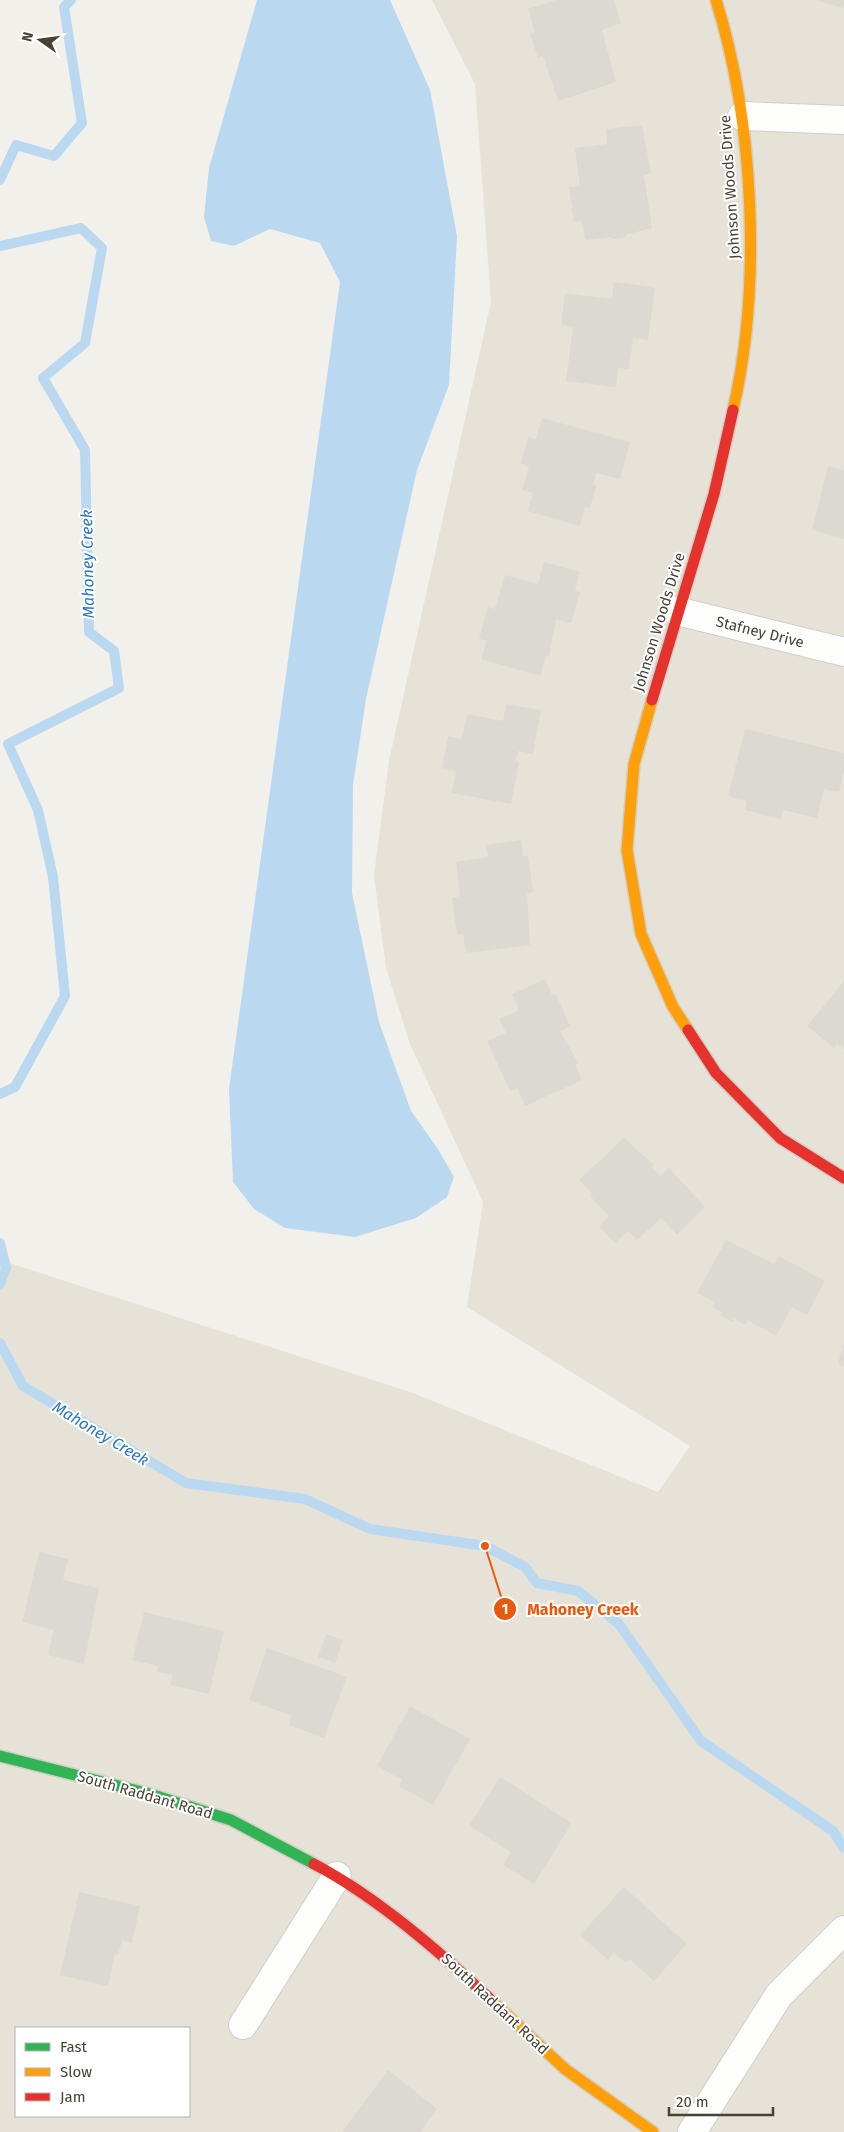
<svg xmlns="http://www.w3.org/2000/svg" width="844" height="2132" font-family="'Fira Sans',sans-serif">
<style>
.residential{fill:#e6e2d8;fill-rule:evenodd}
.water{fill:#bad9f1}
.lines{fill:none;stroke-linecap:round;stroke-linejoin:round}
.stream{stroke:#bad9f1;stroke-width:10}
.building{fill:#dcd9d3}
.street-casing{stroke:#d0cec8;stroke-width:30}
.fast-casing{stroke:#d2cec2;stroke-width:14}
.slow-casing{stroke:#d2cec2;stroke-width:14}
.jam-casing{stroke:#d2cec2;stroke-width:14}
.street{stroke:#fdfdfc;stroke-width:28}
.fast{stroke:#30b455;stroke-width:11}
.slow{stroke:#ff9f0a;stroke-width:11}
.jam{stroke:#e5322d;stroke-width:11}
.labels{text-anchor:middle;stroke-width:4;stroke-linejoin:round;paint-order:stroke}
.street-label{font-size:15px;fill:#484236;stroke:#fff}
.water-label{font-size:16px;font-style:italic;fill:#2a77ba;stroke:#fff}
.leader{fill:none;stroke:#e8590c;stroke-width:2}
.callout-dot{fill:#e8590c;stroke:#fff;stroke-width:2}
.mark-label{font-size:15px;text-anchor:middle;font-weight:bold;fill:#fff}
.callout-label{font-size:16px;text-anchor:middle;font-weight:bold;fill:#e8590c;stroke:#fff;stroke-width:4;stroke-linejoin:round;paint-order:stroke}
</style>
<rect width="100%" height="100%" fill="#f2f0eb"/>
<path class="residential" d="M432,0h412v2132h-844v-872l413,133 245,99 32,-46 -223,-139 16,-105 -73,-158 -24,-76 -12,-93 15,-114 102,-459 -16,-218zM16,2028h173v88h-173z"/>
<path class="water" d="M257,0h133l40,90 27,146 -8,149 -32,85 -51,229 -13,86 -1,108 27,129 32,89 27,38 16,28 -7,20 -31,21 -61,19 -70,-9 -31,-19 -21,-27 -4,-93 111,-807 -20,-39 -50,-14 -36,17 -23,-5 -7,-24 5,-49z"/>
<g class="lines">
<path class="stream" d="M0,180l16,-35 38,11 28,-33 -18,-116 7,-7
M0,246l81,-18 21,20 -17,95 -42,35 42,72 4,182 25,19 5,37 -111,56 30,66 15,67 12,119 -50,91 -15,7
M0,1243l6,25 -6,16
M0,1343l23,43 163,97 119,16 65,30 115,17 40,21 12,16 41,8 41,33 82,117 132,90 11,17"/>
</g>
<path class="building" d="M556,0h58l7,23 -19,7 14,52 -58,19 -15,-45 -5,2 -8,-25 5,-1 -7,-23z
M818,0h26v8l-26,-7z
M642,125l9,48 -7,2 8,53 -27,7v2l-13,2 -1,-2 -26,3 -3,-19 -8,1 -5,-35 11,-1 -5,-38 32,-4 -1,-15z
M614,282l41,5 -7,53 -15,-2 -4,31 -11,-1 -2,19 -50,-6 7,-54 -12,-2 4,-32 47,6z
M542,418l88,24 -10,37 -24,-6 -3,12 3,1 -6,22 -5,-1 -5,19 -52,-15 5,-18 -11,-3 7,-24 -8,-3 7,-26 8,2z
M828,466l16,4v69l-32,-9z
M544,562l36,10 -5,19 5,1 -9,31 -15,-3 -7,37 -3,-1 -6,20 -59,-17 6,-18 -8,-2 9,-32 7,2 10,-34 33,9z
M506,704l35,6 -8,44 -15,-3 -2,10 3,1 -8,42 -59,-11 4,-22 -14,-2 6,-33 14,3 5,-25 36,7z
M745,729l99,24v18l-5,21 -15,-3 -7,29 -34,-8 -2,9 -36,-9 2,-9 -19,-5z
M521,840l2,16h5l5,36 -6,1 3,52 -64,8 -3,-19 -6,1 -5,-37 8,-2 -4,-34 32,-5 -2,-12z
M545,979l7,16 4,-1 14,32 -10,5 18,32 -3,1 7,16 -57,26 -8,-18 -7,3 -23,-50 19,-8 -7,-14 20,-9 -7,-16z
M844,981v68l-7,-5 -3,4 -27,-22z
M624,1138l30,27 -2,2 8,9 9,-8 36,39 -28,28 -16,-17 -24,22 -9,-9 -13,12 -16,-17 10,-10 -19,-20 2,-2 -13,-14z
M726,1240l48,24 5,-8 46,25 -18,34 -15,-8 -16,29 -28,-16 -3,5 -11,-7 -2,4 -12,-7 2,-3 -10,-5 2,-5 -17,-9z
M843,1345l1,1v20l-6,-2z
M39,1552l29,7 -5,21 36,8 -15,76 -36,-9 6,-25 -32,-8z
M144,1612l80,19 -15,63 -39,-9 3,-10 -16,-3 1,-6 -26,-6z
M326,1634l17,6 -8,23 -17,-6z
M267,1648l80,29 -23,61 -35,-13 3,-9 -43,-16z
M410,1706l60,33 -37,66 -34,-19 3,-6 -25,-14z
M500,1777l72,46 -38,61 -31,-19 8,-13 -42,-26z
M624,1887l63,57 -33,37 -24,-22 -4,4 -12,-10 -6,7 -28,-25z
M79,1892l61,14 -8,37 -10,-3 -4,15h-3l-7,31 -48,-11z
M388,2070l49,39 -17,23h-78z"/>
<g class="lines">
<defs>
<path id="street" d="M742,116l102,4
M677,611l167,41
M243,2025l94,-149
M692,2132l87,-137 65,-65"/>
<path id="fast" d="M0,1756l150,38 81,26 83,44"/>
<path id="slow" d="M716,0c38,122 46,285 17,410
M652,700l-18,64 -7,86 14,84 32,73 15,23
M492,2001l73,68 88,63"/>
<path id="jam" d="M652,700l62,-206 19,-84
M688,1030l28,43 64,65 64,40
M314,1864c63,33 126,88 178,137"/>
</defs>
<use href="#street" class="street-casing"/>
<use href="#fast" class="fast-casing"/>
<use href="#slow" class="slow-casing"/>
<use href="#jam" class="jam-casing"/>
<use href="#street" class="street"/>
<use href="#fast" class="fast"/>
<use href="#slow" class="slow"/>
<use href="#jam" class="jam"/>
</g>
<g class="labels">
<g class="street-label">
<text transform="translate(730 187) rotate(-94)" y="5">Johnson Woods Drive</text>
<text transform="translate(659 622) rotate(-73)" y="5">Johnson Woods Drive</text>
<text transform="translate(760 632) rotate(14)" y="5">Stafney Drive</text>
<text transform="translate(145 1795) rotate(16)" y="5">South Raddant Road</text>
<text transform="translate(495 2004) rotate(43)" y="5">South Raddant Road</text>
</g>
<g class="water-label">
<text transform="translate(87 564) rotate(-91)" y="6">Mahoney Creek</text>
<text transform="translate(101 1433) rotate(31)" y="6">Mahoney Creek</text>
</g>
</g>
<path class="leader" d="M485 1546L505 1609"/>
<g class="callout-dot">
<circle cx="485" cy="1546" r="5"/>
<circle cx="505" cy="1609" r="12"/>
</g>
<g class="mark-label">
<text x="505" y="1614">1</text>
</g>
<g class="callout-label">
<text x="583" y="1615">Mahoney Creek</text>
</g>
<rect x="15" y="2027" width="175" height="90" fill="#ffffff" stroke="#b6b3af"/>
<rect x="25" y="2043" width="25" height="8" fill="#30b455" stroke="#b6b3af"/>
<text x="60" y="2052" font-size="15" fill="#484236">Fast</text>
<rect x="25" y="2068" width="25" height="8" fill="#ff9f0a" stroke="#b6b3af"/>
<text x="60" y="2077" font-size="15" fill="#484236">Slow</text>
<rect x="25" y="2093" width="25" height="8" fill="#e5322d" stroke="#b6b3af"/>
<text x="60" y="2102" font-size="15" fill="#484236">Jam</text>
<g transform="translate(40 40) rotate(284)" stroke="#ffffff" stroke-width="4" paint-order="stroke">
<path d="M0-4L9 19L0 12L-9 19Z" fill="#484236"/>
<text y="-8" font-size="14" font-weight="bold" text-anchor="middle" fill="#484236">N</text>
</g>
<path d="M669 2107v8h104v-8" fill="none" stroke="#484236" stroke-width="2.5"/>
<text x="676" y="2107" font-size="15" fill="#484236" stroke="#ffffff" stroke-width="4" paint-order="stroke">20 m</text>
</svg>
